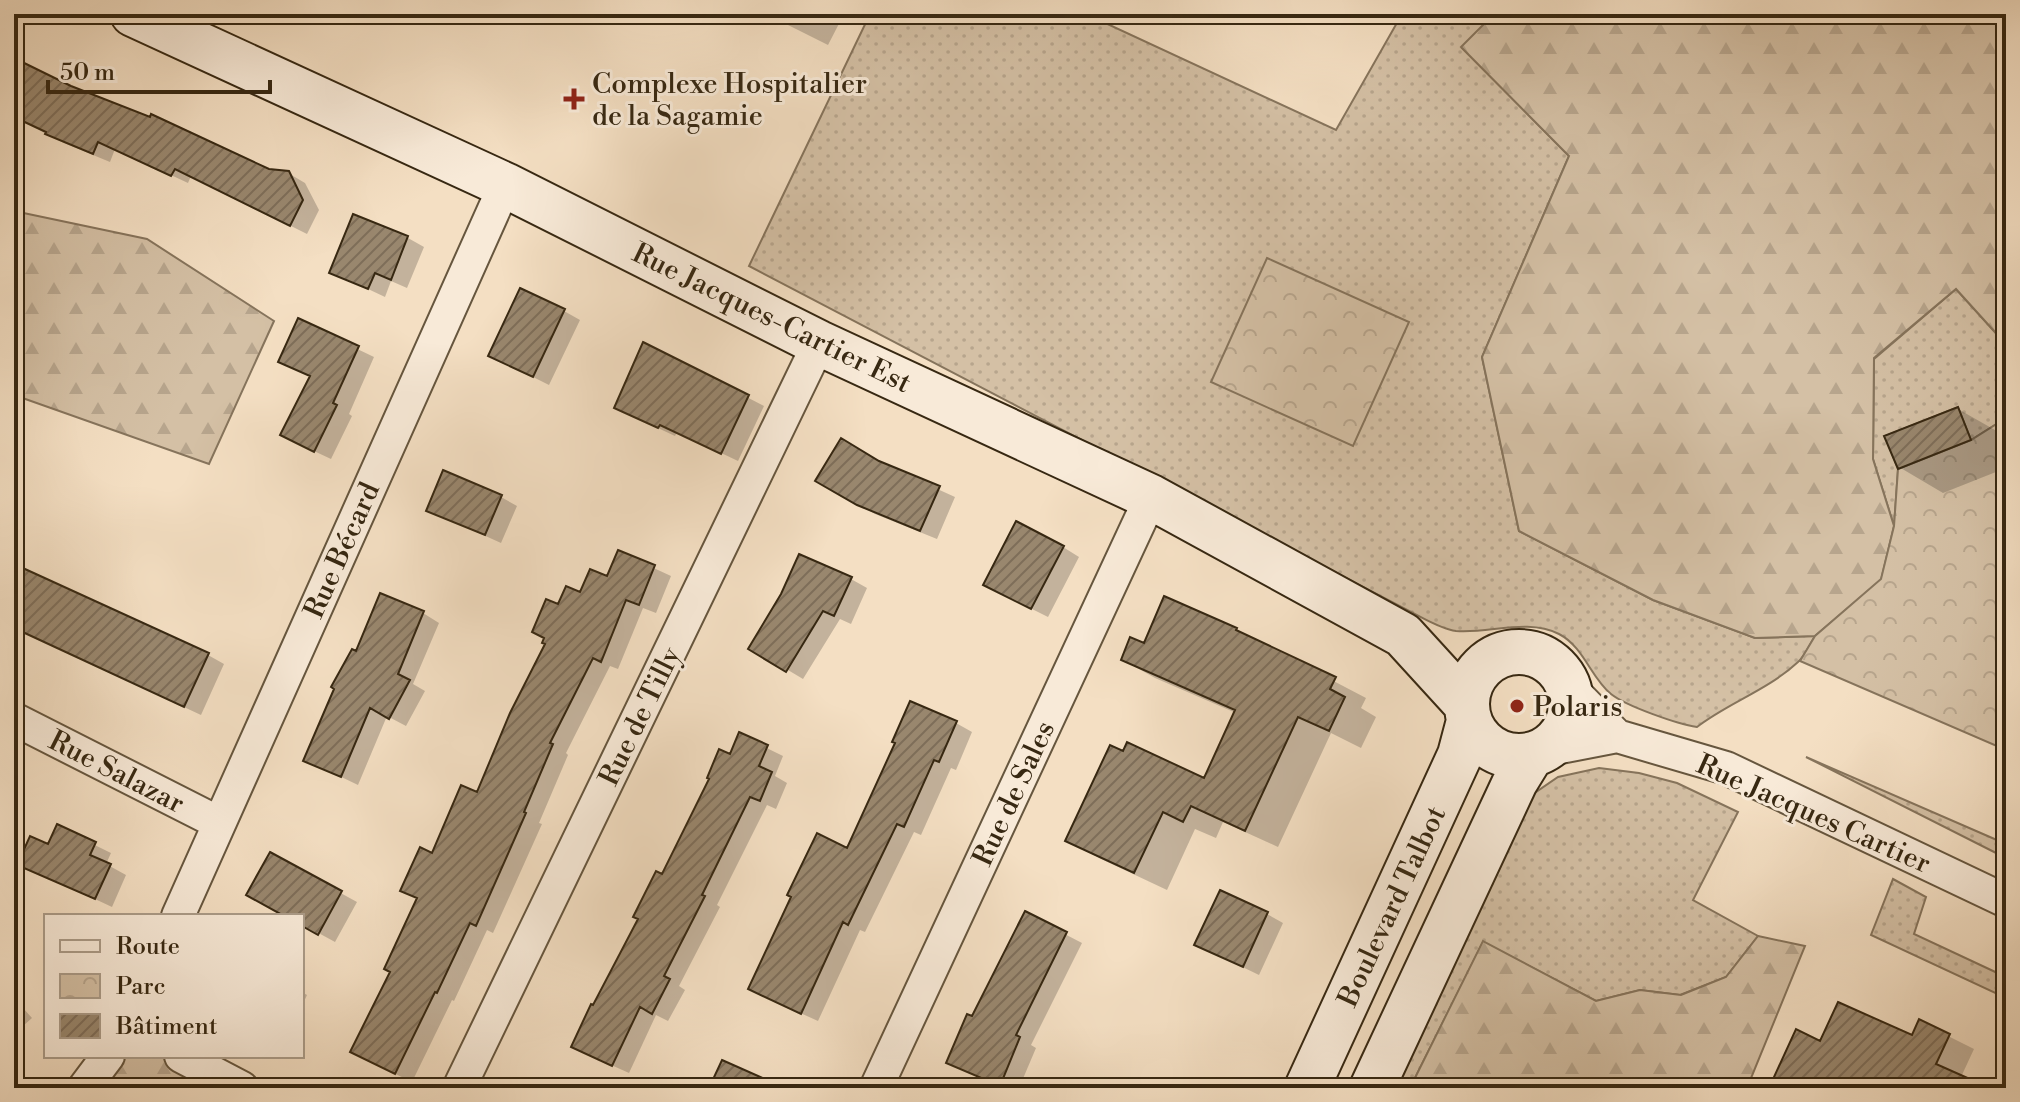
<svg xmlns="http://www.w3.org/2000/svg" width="2020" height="1102" font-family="'Libre Bodoni',serif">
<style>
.grass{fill:url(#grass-dots);stroke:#86745c;stroke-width:2}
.forest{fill:url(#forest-firs);stroke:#86745c;stroke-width:2}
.park{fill:url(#park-crowns);stroke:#86745c;stroke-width:2}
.shadow{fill:#0003}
.building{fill:url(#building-hatch);stroke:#372812;stroke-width:2}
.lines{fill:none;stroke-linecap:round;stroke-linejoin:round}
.street-casing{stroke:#66563e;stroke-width:36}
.secondary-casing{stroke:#372812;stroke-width:48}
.street{stroke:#f8ead8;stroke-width:32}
.secondary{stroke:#f8ead8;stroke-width:44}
.poi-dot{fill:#8f2418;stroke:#f8ead8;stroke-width:3}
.labels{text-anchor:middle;stroke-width:6;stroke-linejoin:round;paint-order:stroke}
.poi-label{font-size:28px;fill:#372812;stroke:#f8ead8;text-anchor:start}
.street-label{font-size:28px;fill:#372812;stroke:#f8ead8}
</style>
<defs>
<pattern id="grass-dots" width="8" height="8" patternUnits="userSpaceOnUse" patternTransform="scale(2)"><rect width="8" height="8" fill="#d4c0a5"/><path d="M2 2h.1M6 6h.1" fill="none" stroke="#b7a58d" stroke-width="1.8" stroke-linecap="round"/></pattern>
<pattern id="forest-firs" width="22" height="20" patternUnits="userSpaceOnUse" patternTransform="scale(2)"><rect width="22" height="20" fill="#d4c0a5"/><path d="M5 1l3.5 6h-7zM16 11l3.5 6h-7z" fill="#b7a58d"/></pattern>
<pattern id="park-crowns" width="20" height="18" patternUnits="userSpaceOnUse" patternTransform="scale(2)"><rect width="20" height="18" fill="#d4c0a5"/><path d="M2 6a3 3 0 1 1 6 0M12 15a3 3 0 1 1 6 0" fill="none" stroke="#b7a58d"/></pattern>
<pattern id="building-hatch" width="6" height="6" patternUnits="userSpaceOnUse" patternTransform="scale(2)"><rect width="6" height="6" fill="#99876e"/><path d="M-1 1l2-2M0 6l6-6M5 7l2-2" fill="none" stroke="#7e6e59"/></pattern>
</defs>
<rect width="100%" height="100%" fill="#f4dfc3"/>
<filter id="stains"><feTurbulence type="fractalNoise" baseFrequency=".0025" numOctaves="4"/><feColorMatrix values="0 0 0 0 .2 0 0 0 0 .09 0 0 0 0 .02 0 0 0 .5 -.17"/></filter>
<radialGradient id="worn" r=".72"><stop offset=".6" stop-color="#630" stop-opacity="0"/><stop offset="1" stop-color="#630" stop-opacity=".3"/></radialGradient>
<path class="grass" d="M870,14h216l250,116 66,-116h92l-32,34 107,108 -87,201 37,174 134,69 102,38 60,-2c-5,8 -10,20 -17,26 -30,28 -70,41 -101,65 -20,-3 -71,-21 -86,-33 -20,-16 -27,-47 -52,-60 -32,-16 -70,0 -103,-3 -15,-2 -31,-12 -45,-19l-662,-346z
M1956,289l48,53 2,76 -35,22 -13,-33 -73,29 13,33 -4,57 -21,-67 1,-100z
M1806,757l200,87v14z
M1599,768l40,5 38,10 61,29 -45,88 65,36 -32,41 -46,18 -40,-5 -44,11 -113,-59 -73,146h-29l142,-287 35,-24z
M1893,879l33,18 -12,37 92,43v21l-135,-63z"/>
<path class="forest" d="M1494,14h512v344l-2,-16 -48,-53 -82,69 -1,101 21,67 -13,54 -66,56 -60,2 -102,-38 -134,-69 -37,-174 87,-201 -108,-109z
M14,211l133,28 127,82 -65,143 -195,-69z
M1758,936l47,10 -58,142h-337l73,-147 113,60 44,-11 41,5 45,-18z
M101,1056h80l61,32h-171z"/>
<path class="park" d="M1267,258l142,64 -56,124 -142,-64z
M2006,418v332l-206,-89 15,-25 66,-57 13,-53 4,-57 73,-29z"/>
<path class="shadow" d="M766,14h78l-16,31z
M14,58l57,29 197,84 20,2 17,10 14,27 -12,24 -116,-58 -3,7 -73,-34 -5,13 -46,-19 -50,-26z
M354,217l54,21 16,9 -17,41 -16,-7 -6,16 -53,-25z
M564,311l16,9 -31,65 -42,-21z
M299,321l75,36 -25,57 3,2 -21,43 -32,-15 12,-67 -14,-7z
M644,344l120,62 -26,55 -61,-29 -2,4 -43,-20z
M1958,409l44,25 4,10v24l-63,25 -44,-26z
M880,463l75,34 -18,42 -62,-25 -57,-33z
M501,497l16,9 -16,37 -73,-33z
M1063,547l16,10 -31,60 -46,-23z
M619,552l52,24 -15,37 -13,-5 -25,61 -8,-3 -44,87 2,2 -29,68 3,1 -49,109 -6,-3 -33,71 -2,-1 -40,82 -43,-21 24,-89 26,-73 -16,-9 30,-35 45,-61 69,-150 12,-37 49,-28z
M14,575l194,80 16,9 -23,51 -187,-87z
M851,579l16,9 -16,36 -11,-5 -37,60 -52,-31z
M423,613l16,10 -26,61 12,7 -19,35 -19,-10 -29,69 -52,-25z
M1236,630l130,68 -5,10 15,9 -15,31 -30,-15 -53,114 -55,-25 -7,16 -21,-9 -28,61 -68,-32 -32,-18 138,-59 31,-68 -81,-35 -32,-18 22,-14z
M956,723l16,9 -16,38 -5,-2 -30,67 -7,-3 -49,100 -5,-2 -42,91 -51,-23 81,-147 49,-108z
M740,735l43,21 -8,20 12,7 -11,26 -9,-4 -50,100 3,2 -41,79 6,4 -17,31 -12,-6 -27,58 -40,-18 5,-47z
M58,827l53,26 -5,11 20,11 -14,32 -92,-43 29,-17z
M271,855l86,47 -22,40 -33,-18v-8h-15z
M1026,914l56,29 -51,102 5,3 -17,40h-16l-54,-26z
M1267,914l16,9 -24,52 -62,-30z
M302,992l5,3 -5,11z
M14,998l18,20 -18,16z
M1920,1022l54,27 -13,28 24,11h-213l49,-45 92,-5z
M1130,1081l16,7h-19z"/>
<path class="building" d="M14,58l57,28 79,31 1,-3 118,55 20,2 14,29 -13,26 -115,-57 -4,7 -73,-34 -5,12 -48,-20 1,-2 -32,-15z
M353,214l55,22 -17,44 -16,-7 -7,16 -39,-16z
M520,288l45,21 -32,68 -45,-21z
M298,318l61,28 -26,57 4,2 -23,47 -34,-17 30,-59 -32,-14z
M643,342l106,53 -28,59 -61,-29 -2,3 -44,-20z
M1958,407l13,33 -73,29 -14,-33z
M841,438l38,23 61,25 -20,45 -63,-26 -42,-24z
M443,470l59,25 -17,40 -59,-24z
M1016,521l48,25 -33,63 -48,-24z
M618,550l37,15 -16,40 -13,-5 -25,62 -8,-4 -43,85 3,1 -29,68 2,1 -50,113 -6,-3 -33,70 -2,-1 -40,82 -45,-22 40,-80 -6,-3 33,-71 -17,-7 20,-44 12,6 29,-68 16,7 33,-79 35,-69 -3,-1 2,-5 -12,-6 14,-33 12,5 8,-18 14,6 10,-23 17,7z
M799,554l53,23 -18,39 -11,-5 -37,61 -38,-23 33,-55z
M14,564l195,89 -25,54 -170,-79z
M380,593l44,18 -26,63 12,6 -21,39 -19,-11 -29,69 -38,-16 31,-72 -3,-2 21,-38 4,2z
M1164,596l73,32 -1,2 100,47 -6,12 15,8 -16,34 -31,-14 -53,114 -54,-25 -8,16 -20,-10 -29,61 -69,-32 45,-96 13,6 4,-9 77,36 31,-68 -114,-50 9,-23 14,6z
M910,701l47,20 -18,41 -5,-2 -30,67 -7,-3 -49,101 -5,-3 -42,92 -53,-25 43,-92 -4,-2 30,-62 30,15 48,-105 -3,-1z
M739,732l29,13 -9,21 13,6 -12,29 -10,-4 -48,98 3,1 -41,80 6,3 -18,35 -12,-7 -28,59 -41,-19 20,-43 2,1 45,-86 -5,-2 23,-46 6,3 47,-95 -2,-1 12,-29 11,5z
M57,824l39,18 -6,13 21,9 -16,35 -78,-34 13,-29 18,8z
M270,852l72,39 -24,44 -16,-9v-10h-18l-38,-21z
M1220,890l48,22 -25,55 -49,-22z
M1025,911l42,21 -51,103 4,2 -20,49 -54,-23 21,-49 5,2z
M1838,1002l74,33 7,-16 31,15 -14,30 54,24h-221l27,-59 24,12z
M722,1060l63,28h-76z"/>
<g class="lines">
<defs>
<path id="street" d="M1569,687l48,49
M14,719l205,104
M1545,750l72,-14 109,32 280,133
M178,916l327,-731
M181,1056l61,32
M84,1088l24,-32
M459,1088l360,-745
M876,1088l275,-591"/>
<path id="secondary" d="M133,14l372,171 314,158 332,154 252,138 63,69
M1467 704a52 52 0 1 1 104 0a52 52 0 1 1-104 0Z
M1307,1088l153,-333 9,-34
M1372,1088l143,-306 16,-26"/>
</defs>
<use href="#street" class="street-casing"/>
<use href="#secondary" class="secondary-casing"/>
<use href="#street" class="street"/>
<use href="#secondary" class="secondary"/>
</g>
<g class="poi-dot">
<path d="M570 87h8v8h8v8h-8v8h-8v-8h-8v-8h8z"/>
<circle cx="1517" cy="706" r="8"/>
</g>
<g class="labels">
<g class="poi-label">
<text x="592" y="93">Complexe Hospitalier<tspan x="592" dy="32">de la Sagamie</tspan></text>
<text x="1533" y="716">Polaris</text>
</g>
<g class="street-label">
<text transform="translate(772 317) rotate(26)" y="10">Rue Jacques-Cartier Est</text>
<text transform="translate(341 550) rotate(-66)" y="10">Rue Bécard</text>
<text transform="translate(639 716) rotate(-64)" y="10">Rue de Tilly</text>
<text transform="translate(117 771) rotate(27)" y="10">Rue Salazar</text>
<text transform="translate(1013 793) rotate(-65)" y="10">Rue de Sales</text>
<text transform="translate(1814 813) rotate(24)" y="10">Rue Jacques Cartier</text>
<text transform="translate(1391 906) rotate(-65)" y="10">Boulevard Talbot</text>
</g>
</g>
<rect width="2020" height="1102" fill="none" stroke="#f4dfc3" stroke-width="48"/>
<rect x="16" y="16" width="1988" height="1070" fill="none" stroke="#372812" stroke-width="4"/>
<rect x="24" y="24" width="1972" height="1054" fill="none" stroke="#372812" stroke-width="2"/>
<rect x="44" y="914" width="260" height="144" fill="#f8ead8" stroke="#ab9c89" stroke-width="2"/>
<rect x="60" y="940" width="40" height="12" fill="#f8ead8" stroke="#ab9c89" stroke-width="2"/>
<text x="116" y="954" font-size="24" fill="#372812">Route</text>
<rect x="60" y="974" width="40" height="24" fill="url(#park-crowns)" stroke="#ab9c89" stroke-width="2"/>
<text x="116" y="994" font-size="24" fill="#372812">Parc</text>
<rect x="60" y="1014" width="40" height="24" fill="url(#building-hatch)" stroke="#ab9c89" stroke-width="2"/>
<text x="116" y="1034" font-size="24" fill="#372812">Bâtiment</text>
<path d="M48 80v12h222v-12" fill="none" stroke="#372812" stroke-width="4"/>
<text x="60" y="80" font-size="24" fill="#372812" stroke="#f8ead8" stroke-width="6" paint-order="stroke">50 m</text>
<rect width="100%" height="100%" filter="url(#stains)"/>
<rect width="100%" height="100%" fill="url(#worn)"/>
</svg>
